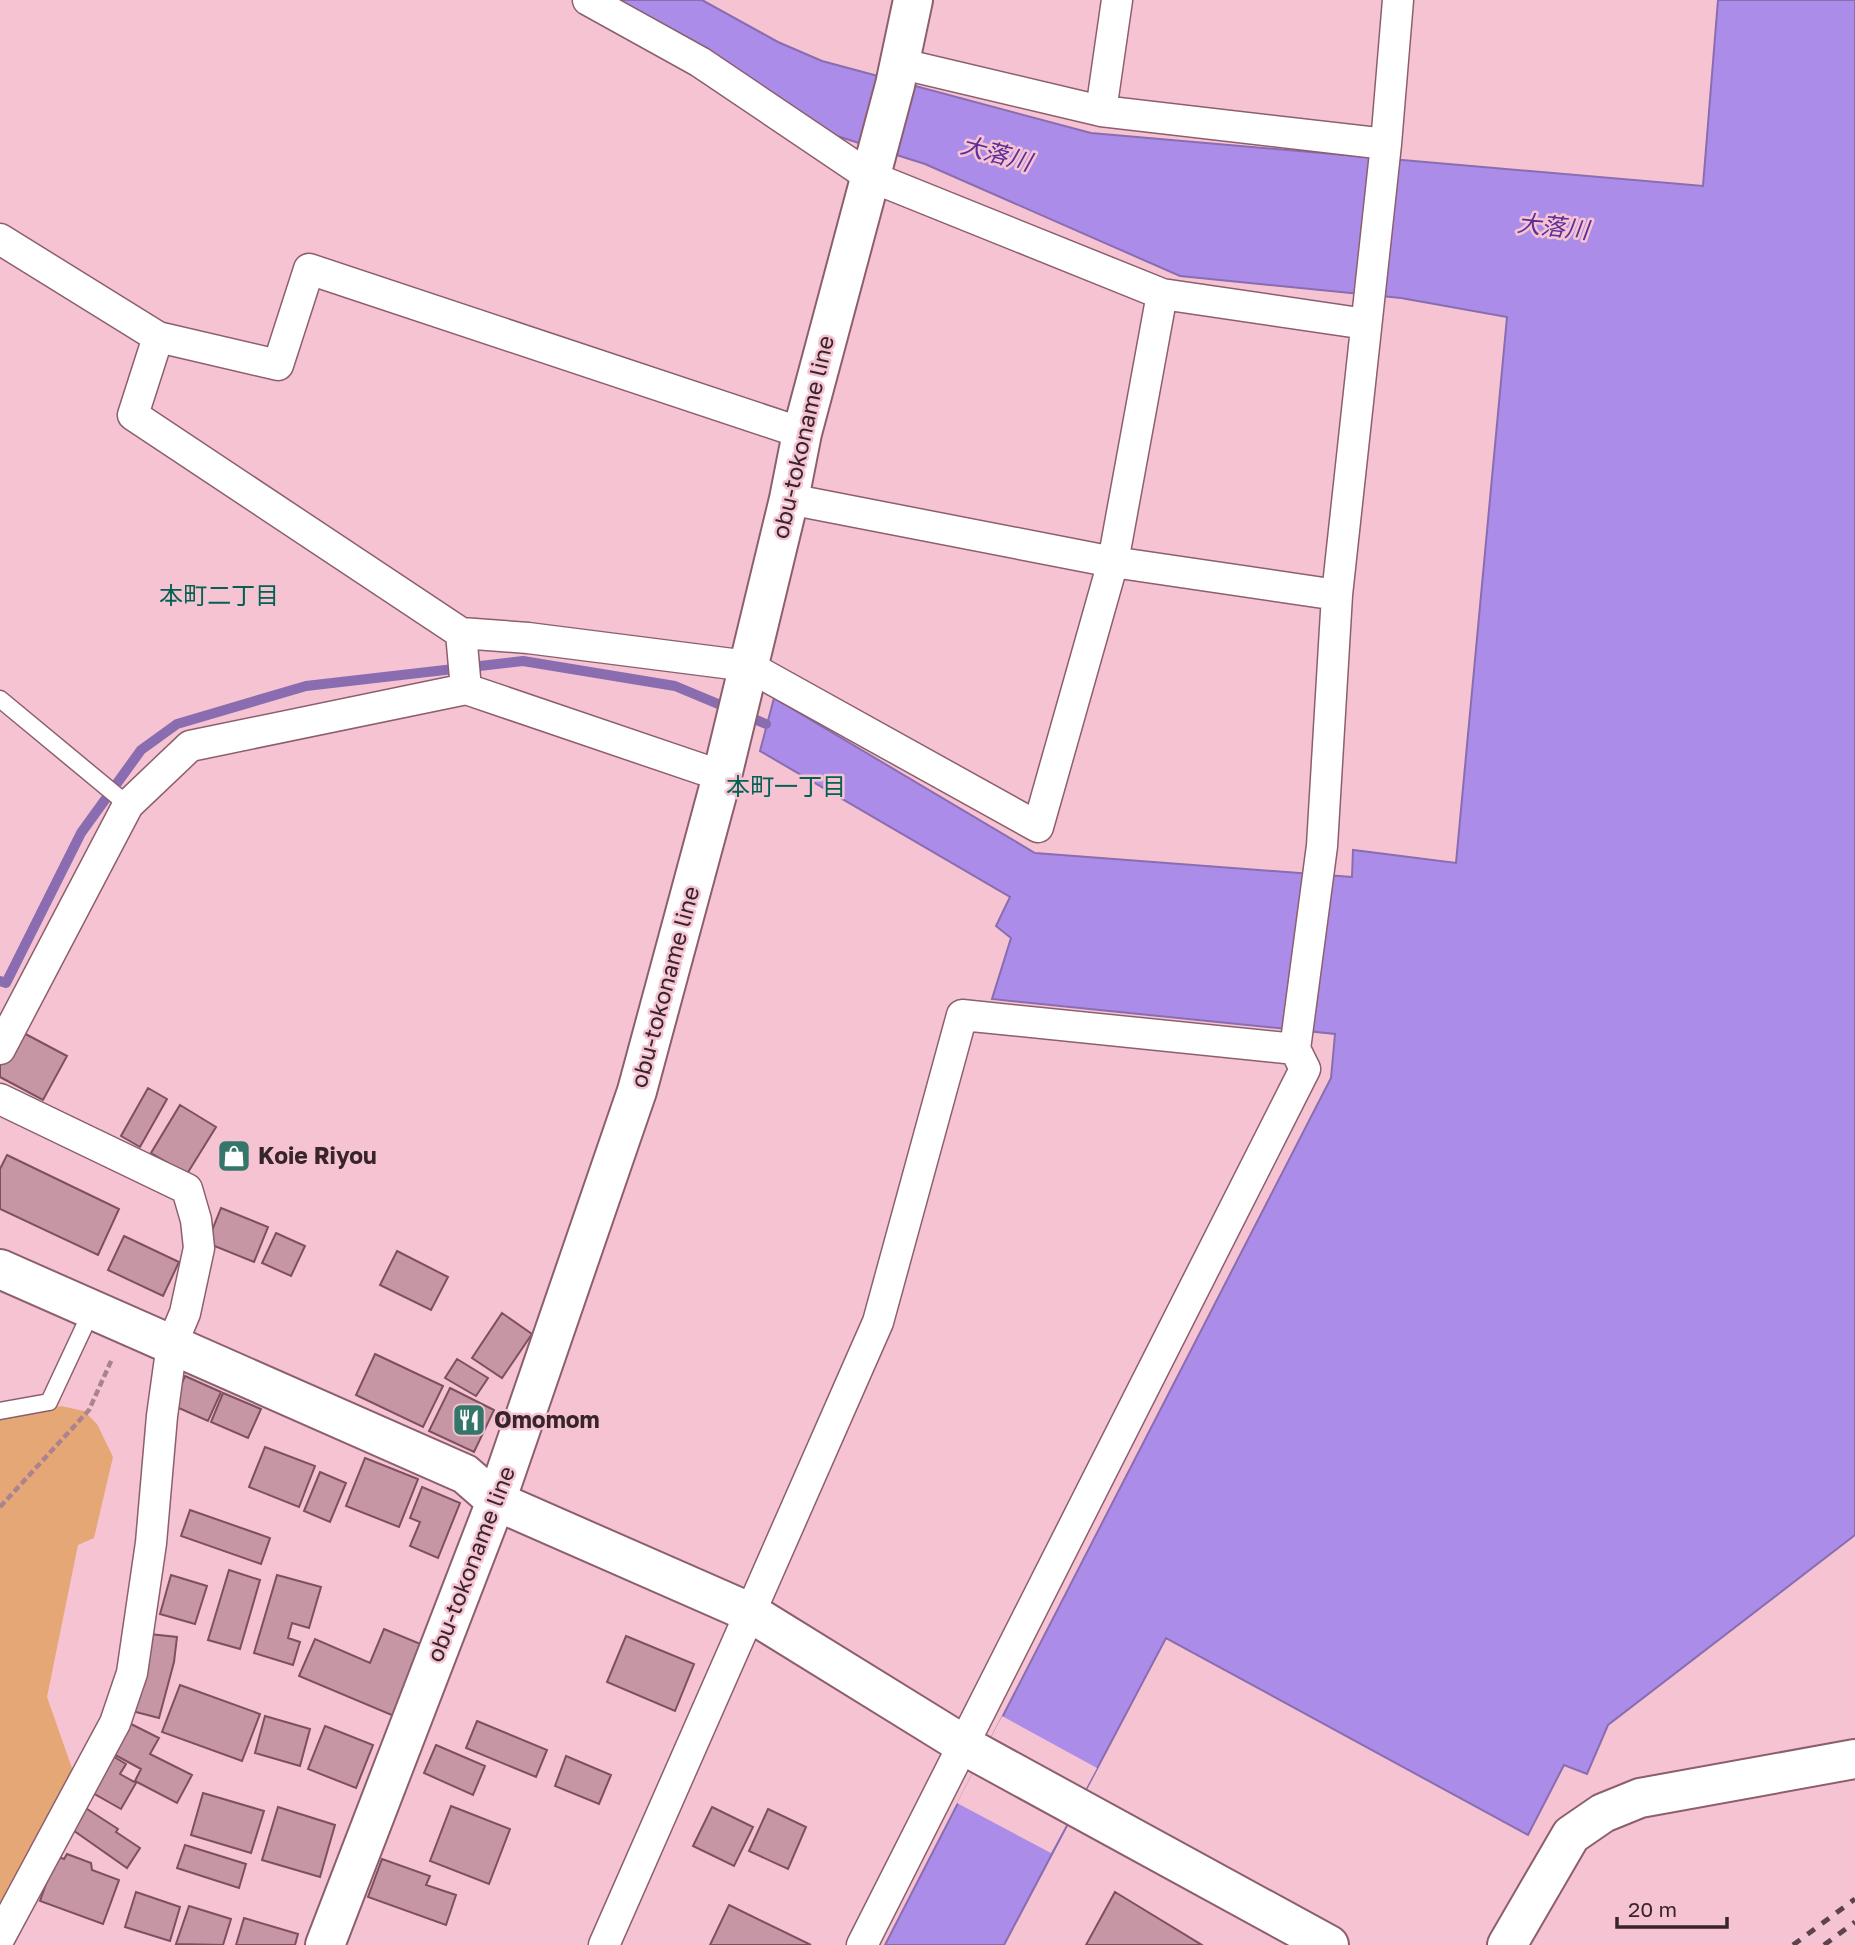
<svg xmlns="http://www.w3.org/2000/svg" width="1855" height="1945" font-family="'Golos Text','Noto Sans JP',sans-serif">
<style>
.green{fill:#e6a776}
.water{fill:#ac8ce9;stroke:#896db0;stroke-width:2}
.pier{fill:#f6c3d2}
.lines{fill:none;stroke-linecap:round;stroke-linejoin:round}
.stream{stroke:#896db0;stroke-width:10}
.building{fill:#c696a5;stroke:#7c515f;stroke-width:2}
.lane-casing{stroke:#8c5f6e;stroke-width:19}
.street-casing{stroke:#8c5f6e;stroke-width:33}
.secondary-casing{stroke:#8c5f6e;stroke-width:42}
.path{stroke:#a9838f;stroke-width:4.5;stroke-dasharray:7 3.5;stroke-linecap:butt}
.lane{stroke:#fff;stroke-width:16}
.street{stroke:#fff;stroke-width:30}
.secondary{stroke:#fff;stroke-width:38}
.rail{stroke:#5d444b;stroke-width:5;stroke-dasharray:9 9;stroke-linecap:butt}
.labels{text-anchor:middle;stroke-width:5;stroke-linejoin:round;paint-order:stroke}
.street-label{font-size:23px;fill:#38252b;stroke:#f6c3d2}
.poi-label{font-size:23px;font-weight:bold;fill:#38252b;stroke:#f6c3d2;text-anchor:start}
.water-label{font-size:24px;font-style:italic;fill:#5c2e9a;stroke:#f6c3d2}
.neighbourhood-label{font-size:24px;fill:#026153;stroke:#f6c3d2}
</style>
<rect width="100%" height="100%" fill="#f6c3d2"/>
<path class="green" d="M61,1406l23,5 13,13 16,33 -19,81 -16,7 -31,152 26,74 -73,138v-491z"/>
<path class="water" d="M603,0h99l76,42 44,19 269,72 612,53 15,-186h137v1535l-247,190 -21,49 -23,-9 -36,70 -362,-197 -162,307h-119l446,-867 4,-44 -343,-35 19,-61 -15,-12 14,-29 -250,-146 14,-53 261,155 317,24 1,-27 103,13 51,-546 -106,-19 -221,-22 -255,-112 -88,-28z"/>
<path class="pier" d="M1002,1716l95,52 -46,85 -94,-50z"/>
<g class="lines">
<path class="stream" d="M0,981l6,2 75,-150 60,-83 36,-26 129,-38 217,-25 152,25 91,38"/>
</g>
<path class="building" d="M18,1030l49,26 -24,44 -43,-23v-14z
M148,1088l19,11 -27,48 -19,-11z
M180,1105l36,22 -29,47 -36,-21z
M7,1155l112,54 -21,46 -98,-46v-40z
M221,1208l47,19 -14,35 -47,-19z
M276,1233l29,13 -14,30 -29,-13z
M124,1236l55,26 -16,34 -55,-26z
M397,1251l51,26 -17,33 -51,-25z
M502,1313l30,21 -30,44 -30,-20z
M375,1354l68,32 -20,41 -67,-32z
M457,1359l31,19 -12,18 -31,-18z
M185,1376l36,16 -13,29 -36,-16z
M450,1388l44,22 -20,42 -45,-21z
M223,1393l38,16 -13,29 -37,-16z
M265,1447l50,19 -16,41 -50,-20z
M365,1458l53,21 -19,48 -53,-21z
M320,1472l26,11 -16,39 -26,-11z
M422,1487l38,16 -22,55 -28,-12 10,-24 -10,-4z
M190,1510l80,28 -9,26 -80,-28z
M229,1570l31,10 -20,69 -32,-9z
M171,1575l36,11 -12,38 -35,-10z
M277,1575l44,12 -12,41 -17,-5 -4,15 12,4 -7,23 -39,-12z
M384,1629l39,16 -29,71 -95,-40 16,-37 55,24z
M149,1634l28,3 -3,25 -15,56 -27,-7z
M626,1636l68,28 -19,47 -68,-29z
M180,1685l80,29 -18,47 -80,-29z
M265,1716l45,13 -10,37 -45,-13z
M123,1720l36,18 -9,16 42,21 -15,28 -42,-22 6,-12 -35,-19z
M477,1721l70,29 -11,27 -70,-29z
M325,1726l48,19 -17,43 -48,-19z
M436,1745l49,21 -12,29 -49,-22z
M104,1751l22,13 -6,10 16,9 -15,26 -37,-21z
M566,1756l45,19 -12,29 -44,-18z
M203,1793l61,18 -13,42 -60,-18z
M451,1806l59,23 -21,55 -59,-23z
M84,1807l34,22 -2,3 24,16 -13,20 -57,-40z
M278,1807l57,18 -15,52 -58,-17z
M712,1807l41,20 -19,39 -41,-20z
M768,1809l38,18 -18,42 -39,-18z
M185,1845l61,19 -7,24 -62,-20z
M67,1854l24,9 1,7 27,10 -16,44 -63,-23 16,-45 8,3z
M382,1859l48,17 -4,9 30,10 -10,30 -78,-28z
M136,1892l44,15 -10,34 -45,-14z
M1115,1892l87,53h-116z
M729,1905l82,40h-101z
M189,1906l42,13 -8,26 -47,-1z
M244,1918l54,16 -3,11h-59z"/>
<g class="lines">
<defs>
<path id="lane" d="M0,699l128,106
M0,1411l49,-9 43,-92"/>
<path id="street" d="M588,0l112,62 169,114 293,118 204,30
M898,63l203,48 285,33
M1101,111l16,-111
M0,239l158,98 120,28 31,-96 493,164
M158,337l-25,78 328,218 5,56
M789,499l324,63 224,33
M461,633l67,5 220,28 290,161 75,-265 49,-268
M0,1049l128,-244 62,-59 276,-57 256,87
M0,1099l187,90 9,31 3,28 -14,65 -13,31 -10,72 -11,127 -19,130 -17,50 -115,214
M604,1945l274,-623 84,-307 333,34
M862,1945l443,-876 -10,-20 27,-203 15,-251 49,-451 12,-144"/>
<path id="secondary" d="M0,1269l465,205 31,27 253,111 225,139 355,194
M325,1945l171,-444 141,-410 85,-315 67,-277 13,-66 93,-348 18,-85
M1507,1945l64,-110 32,-22 37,-15 215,-39"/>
</defs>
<use href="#lane" class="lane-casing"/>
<use href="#street" class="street-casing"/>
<use href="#secondary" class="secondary-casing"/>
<path class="path" d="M0,1507l89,-97 23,-51"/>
<use href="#lane" class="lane"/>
<use href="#street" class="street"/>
<use href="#secondary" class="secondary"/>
<path class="rail" d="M1793,1945l62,-46
M1824,1945l31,-23"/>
</g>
<defs>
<symbol id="shop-square" viewBox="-11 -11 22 22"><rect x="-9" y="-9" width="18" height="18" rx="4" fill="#34776a" stroke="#f6c3d2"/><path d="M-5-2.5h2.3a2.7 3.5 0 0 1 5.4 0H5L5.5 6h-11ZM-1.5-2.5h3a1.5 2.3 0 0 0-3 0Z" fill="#fff"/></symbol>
<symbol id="restaurant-square" viewBox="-11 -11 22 22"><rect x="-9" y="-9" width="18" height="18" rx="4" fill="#34776a" stroke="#f6c3d2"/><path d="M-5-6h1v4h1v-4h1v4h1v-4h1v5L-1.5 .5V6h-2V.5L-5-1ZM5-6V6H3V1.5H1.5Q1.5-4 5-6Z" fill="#fff"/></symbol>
</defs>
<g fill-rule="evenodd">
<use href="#shop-square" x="215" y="1137" width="38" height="38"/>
<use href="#restaurant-square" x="450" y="1401" width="38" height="38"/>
</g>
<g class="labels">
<g class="street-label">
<text transform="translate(803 437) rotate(-77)" y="8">obu-tokoname line</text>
<text transform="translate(665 987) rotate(-75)" y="8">obu-tokoname line</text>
<text transform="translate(471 1564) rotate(-69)" y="8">obu-tokoname line</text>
</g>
<g class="poi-label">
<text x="258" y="1164">Koie Riyou</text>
<text x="494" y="1428">Omomom</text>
</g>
<g class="water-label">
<text transform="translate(996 154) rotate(15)" y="8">大落川</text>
<text transform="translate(1553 227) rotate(6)" y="8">大落川</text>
</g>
<g class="neighbourhood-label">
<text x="219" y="604">本町二丁目</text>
<text x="786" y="795">本町一丁目</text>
</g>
</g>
<path d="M1617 1917v10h110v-10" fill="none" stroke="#38252b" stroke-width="3.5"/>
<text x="1628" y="1917" font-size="21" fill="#38252b" stroke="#f6c3d2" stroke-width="5" paint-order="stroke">20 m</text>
</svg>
